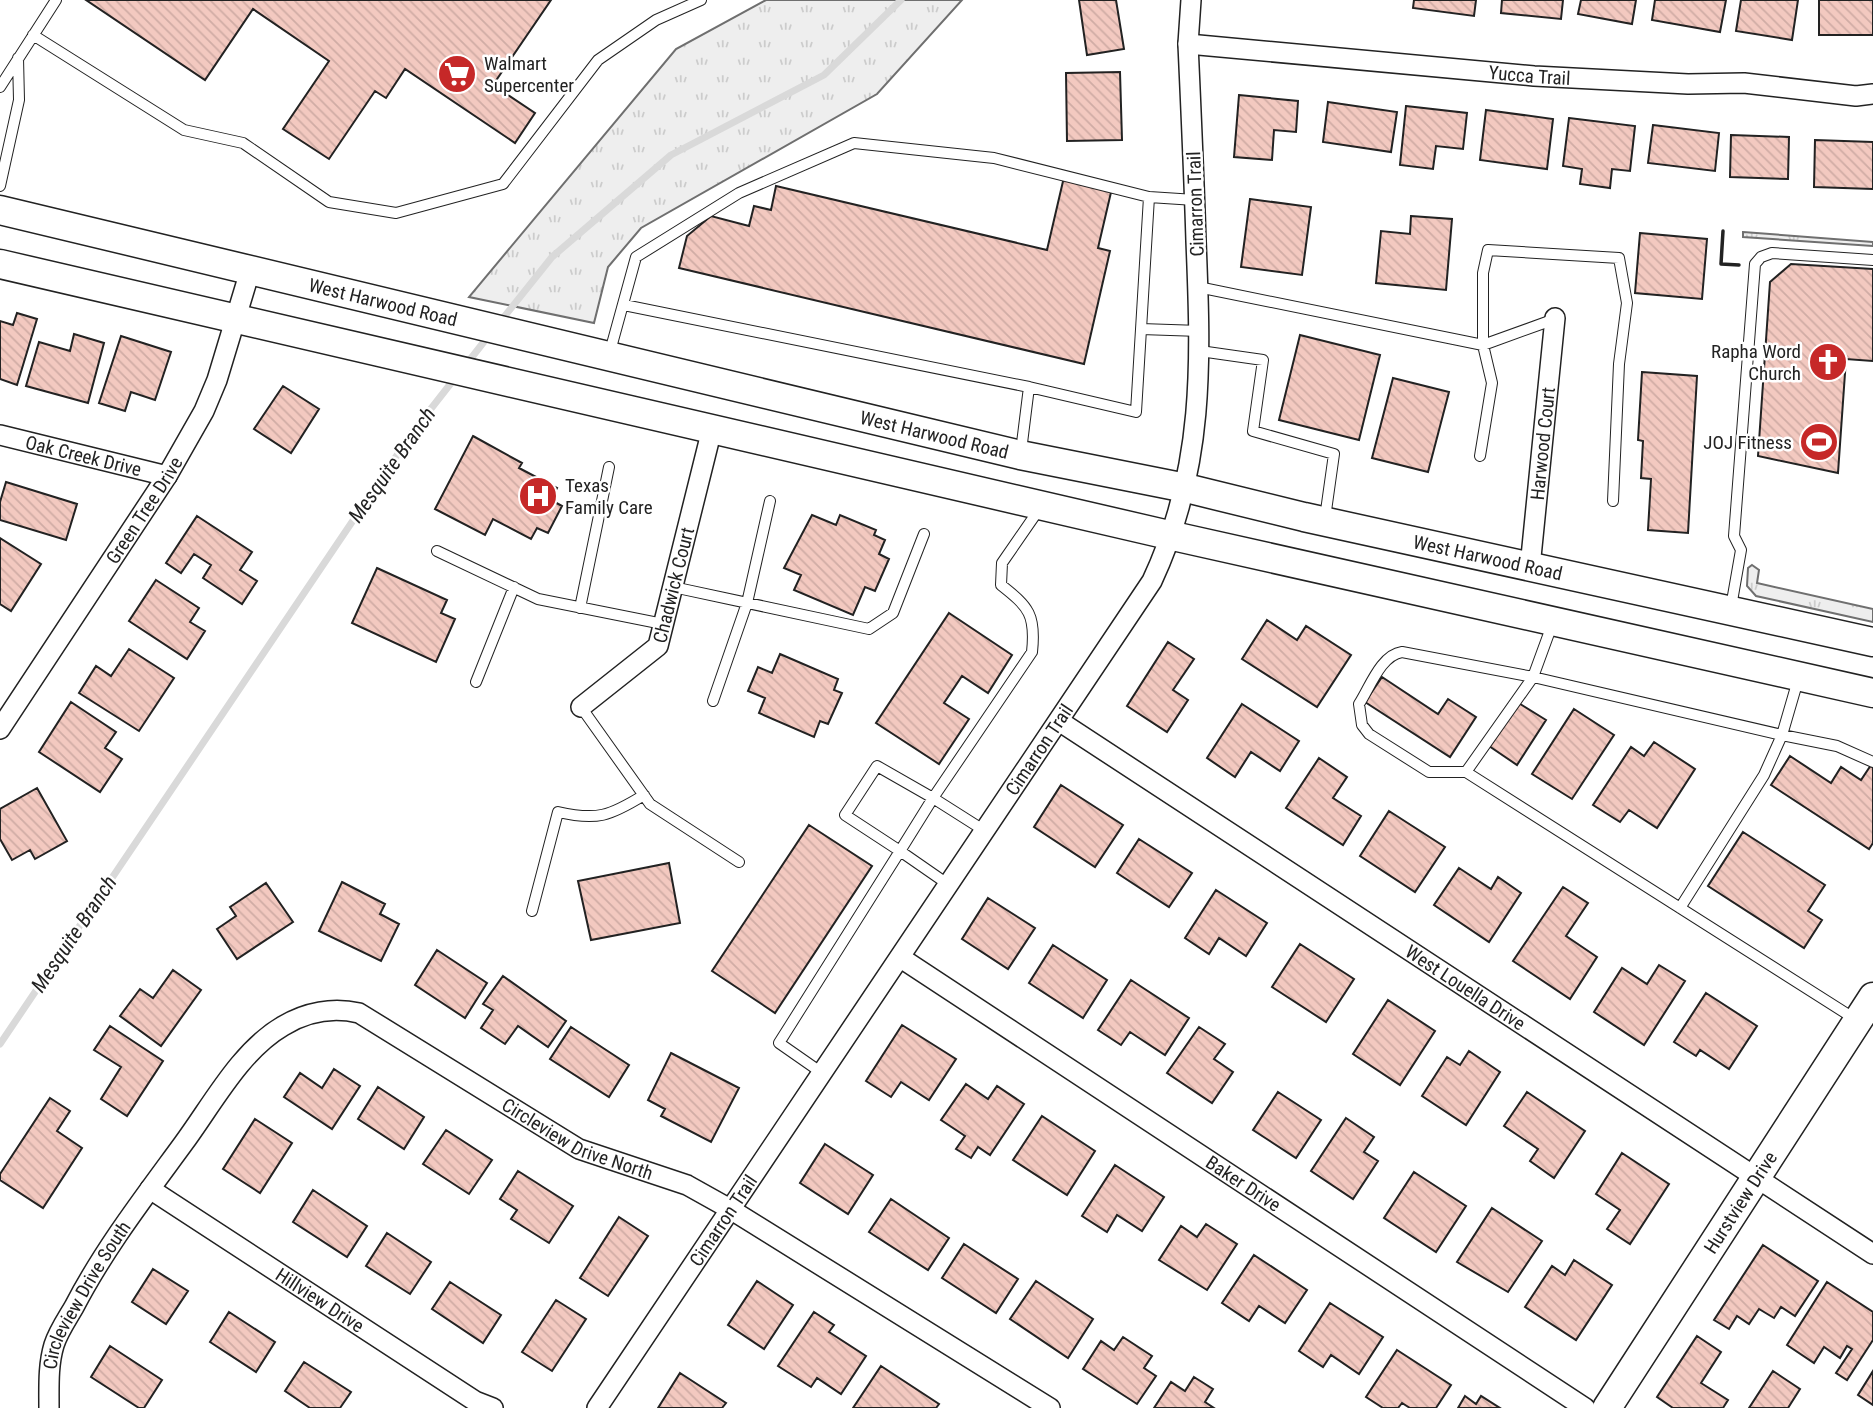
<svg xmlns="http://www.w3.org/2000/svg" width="1873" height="1408" font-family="'Roboto Condensed',sans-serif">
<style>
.grass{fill:url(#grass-tufts);stroke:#6f6f6f;stroke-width:2}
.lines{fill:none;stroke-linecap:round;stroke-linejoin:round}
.stream{stroke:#d9d9d9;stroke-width:7}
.building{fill:url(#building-back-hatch);stroke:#222;stroke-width:2}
.lane-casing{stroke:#222;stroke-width:12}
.street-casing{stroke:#222;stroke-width:22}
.secondary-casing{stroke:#222;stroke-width:31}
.lane{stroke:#fff;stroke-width:10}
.street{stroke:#fff;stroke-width:19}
.secondary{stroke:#fff;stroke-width:28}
.wall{stroke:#222;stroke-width:3.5}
.labels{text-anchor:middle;stroke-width:5;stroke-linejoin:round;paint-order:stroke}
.poi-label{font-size:19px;fill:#222;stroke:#fff;text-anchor:start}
.street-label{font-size:19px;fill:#222;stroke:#fff}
.water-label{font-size:21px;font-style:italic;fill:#222;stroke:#fff}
</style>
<defs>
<pattern id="grass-tufts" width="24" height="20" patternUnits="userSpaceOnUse" patternTransform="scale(1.75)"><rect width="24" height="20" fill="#eee"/><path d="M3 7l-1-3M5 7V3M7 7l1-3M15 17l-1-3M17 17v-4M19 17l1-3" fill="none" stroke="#ccc"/></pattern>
<pattern id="building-back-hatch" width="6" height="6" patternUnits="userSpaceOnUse" patternTransform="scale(1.75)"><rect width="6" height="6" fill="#f3c9c0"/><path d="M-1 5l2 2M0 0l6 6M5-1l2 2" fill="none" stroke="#d0aca5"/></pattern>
</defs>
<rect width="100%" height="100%" fill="#fff"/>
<path class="grass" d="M766,0h196l-85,94 -236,134 -33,39 -14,56 -125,-26 207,-248z
M1743,232l130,10v4l-130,-9z
M1752,565l7,5 -2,13 116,26v13l-117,-26 -9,-10 1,-18z"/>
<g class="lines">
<path class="stream" d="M500,322l52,-65 119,-102 153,-80 77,-75
M465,366l25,-32
M0,1044l412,-611 43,-55"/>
</g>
<path class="building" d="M86,0h465l-58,85 42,28 -20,30 -110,-74 -19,29 -11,-7 -46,68 -46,-30 46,-68 -76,-52 -48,71z
M1079,0h37l8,49 -37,6z
M1414,0h62l-2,16 -61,-8z
M1502,0h61l-2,19 -60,-6z
M1581,0h55l-4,24 -54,-10z
M1655,0h71l-6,32 -68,-12z
M1741,0h57l-6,40 -56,-9z
M1819,0h54v35h-54z
M1120,72l2,68 -55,1 -1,-68z
M1239,95l59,6 -2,31 -22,-2 -2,30 -38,-3z
M1328,102l69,10 -6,40 -68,-10z
M1406,106l61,7 -4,36 -27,-3 -3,23 -33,-4z
M1486,110l67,9 -6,50 -67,-9z
M1569,118l66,8 -5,45 -18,-2 -2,19 -30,-4 2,-15 -19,-3z
M1653,125l66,8 -4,38 -67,-8z
M1731,135l58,2 -1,42 -58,-2z
M1815,140l58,2v47l-59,-2z
M1064,177l48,11 -14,60 12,3 -26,113 -405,-96 8,-32 24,-20 38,10 5,-20 17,4 5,-24 271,64z
M1250,199l61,8 -9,68 -61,-8z
M1411,216l41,3 -6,71 -70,-7 5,-52 29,3z
M1640,233l67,6 -5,60 -67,-6z
M1791,264l82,5v92l-27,-2 -8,114 -80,-17 12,-174z
M17,313l20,6 -20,66 -17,-6v-58l13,4z
M74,334l30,9 -16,60 -62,-17 13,-44 31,9z
M1300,335l80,20 -21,85 -80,-20z
M121,336l50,16 -16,48 -24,-8 -6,19 -26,-8z
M1642,372l55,4 -9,157 -40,-3 3,-51 -10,-1 2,-37 -5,-1z
M1393,378l56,14 -21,80 -56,-14z
M283,386l36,23 -28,44 -37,-24z
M473,436l49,27 -3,5 38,20 -6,12 11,6 -14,27 -11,-5 -6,11 -38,-20 -8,16 -50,-26z
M6,482l71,22 -11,36 -66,-20v-18z
M812,515l24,10 4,-10 36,15 -2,5 11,5 -6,14 10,5 -14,32 -10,-4 -12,28 -59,-25 7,-15 -17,-7z
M197,516l55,36 -12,18 17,11 -15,23 -39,-26 8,-13 -17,-11 -13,19 -15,-10z
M0,538l41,26 -30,47 -11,-7z
M377,568l70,32 -6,13 14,6 -19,43 -84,-39z
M156,580l43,28 -9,14 15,9 -18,28 -58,-38z
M949,613l63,42 -24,38 -26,-17 -18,27 25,16 -30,45 -63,-41z
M1267,620l30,20 9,-14 45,29 -34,52 -75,-48z
M1168,642l26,17 -21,31 15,10 -21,32 -40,-26z
M129,649l45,29 -35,53 -60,-38 17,-27 15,10z
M780,654l58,25 -4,11 8,3 -14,31 -8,-3 -6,16 -55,-24 6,-15 -17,-7 10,-24 14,6z
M1382,677l56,37 10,-15 28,18 -26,40 -85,-55z
M71,702l45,30 -11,16 17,11 -22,33 -61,-40z
M1517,702l29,18 -29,45 -28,-19z
M1242,704l57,37 -19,30 -29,-19 -16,25 -28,-19z
M1574,709l40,26 -42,64 -40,-25z
M1654,742l41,27 -38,59 -28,-18 -9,12 -27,-17 38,-58 13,9z
M1790,756l41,27 10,-16 20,13 12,-18v81l-4,6 -98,-64z
M1319,758l28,19 -14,21 28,18 -18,29 -57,-37z
M1061,785l62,40 -28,42 -61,-40z
M37,788l30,53 -32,18 -5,-9 -18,10 -12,-21v-30z
M1389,811l56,36 -30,45 -55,-36z
M809,825l63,41 -97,147 -63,-42z
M1743,832l82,53 -17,26 14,9 -18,28 -96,-62z
M1139,839l53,34 -23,34 -52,-34z
M669,863l11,60 -89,17 -13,-59z
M1459,868l32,21 7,-12 23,16 -32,49 -55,-37z
M342,882l43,22 -5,10 19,10 -18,37 -62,-30z
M266,883l27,39 -56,37 -20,-30 19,-13 -6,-9z
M1563,887l25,16 -22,33 31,21 -27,42 -57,-38z
M1216,890l51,33 -21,33 -27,-18 -10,16 -24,-16z
M988,898l47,30 -27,41 -46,-30z
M1300,944l54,35 -28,43 -54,-35z
M1053,945l54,35 -24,38 -54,-35z
M437,950l50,33 -22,35 -50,-33z
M1659,965l26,16 -41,64 -50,-33 28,-44 25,16z
M173,970l28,20 -40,56 -41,-30 20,-27 13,9z
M503,976l63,45 -18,26 -30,-21 -13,18 -24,-16 12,-18 -10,-6z
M1131,980l58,38 -24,37 -35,-23 -9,13 -23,-15z
M1706,993l51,33 -28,43 -29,-19 -4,6 -22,-14z
M1388,1000l47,31 -35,54 -47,-31z
M902,1025l54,34 -27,41 -28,-18 -10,15 -25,-16z
M110,1026l53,35 -36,55 -26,-17 20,-32 -27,-17z
M571,1027l58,38 -20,32 -59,-38z
M1199,1027l26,17 -11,15 19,13 -21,31 -45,-30z
M1469,1051l31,21 -34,53 -44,-29 25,-39 13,8z
M671,1053l68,35 -28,54 -50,-26 4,-7 -17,-9z
M334,1069l26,17 -28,43 -48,-32 16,-24 22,15z
M966,1084l22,15 9,-13 27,18 -34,51 -12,-8 -7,11 -15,-9 9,-13 -24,-16z
M378,1087l46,30 -20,32 -46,-30z
M1278,1092l43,28 -25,38 -43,-28z
M1527,1092l58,39 -31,47 -24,-17 8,-12 -34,-23z
M50,1098l20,13 -13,20 25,17 -39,60 -43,-28v-6z
M1042,1116l53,35 -28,44 -54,-35z
M1346,1118l28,19 -10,15 14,9 -25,38 -42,-28z
M255,1119l37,24 -32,50 -37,-24z
M446,1130l46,30 -23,34 -46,-30z
M825,1144l48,31 -25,39 -48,-31z
M1622,1153l47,31 -39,60 -23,-15 13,-19 -24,-16z
M1115,1165l49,32 -22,34 -25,-16 -10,17 -25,-16z
M518,1171l55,35 -24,37 -38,-24 6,-9 -17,-11z
M1414,1172l52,34 -30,46 -52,-34z
M313,1190l54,36 -20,31 -54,-35z
M891,1199l58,39 -21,32 -59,-38z
M1492,1208l50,33 -34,51 -51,-30z
M619,1217l29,19 -40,60 -28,-18z
M1206,1224l31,20 -30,46 -48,-30 22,-34 16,11z
M387,1233l44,29 -21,32 -44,-28z
M964,1244l54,35 -22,34 -54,-35z
M1763,1245l55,36 -23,35 -14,-9 -7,11 -15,-9 -10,15 -12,-8 -8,13 -15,-9z
M1254,1255l53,35 -22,33 -26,-17 -10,15 -27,-18z
M1574,1260l38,25 -36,55 -51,-33 27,-41 13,9z
M153,1269l35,22 -22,33 -34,-22z
M757,1281l36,24 -29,44 -36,-24z
M1036,1281l57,38 -25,39 -58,-39z
M450,1282l51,33 -18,28 -51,-34z
M1827,1282l46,30v28l-26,40 -11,-7 16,-24 -5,-3 -7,12 -16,-11 -10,16 -27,-18z
M556,1300l30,19 -34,52 -30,-19z
M1330,1303l53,34 -24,37 -28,-19 -8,12 -24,-16z
M229,1312l46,30 -19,30 -46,-30z
M814,1312l20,13 -5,7 37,24 -25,38 -24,-16 -6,9 -33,-21z
M1697,1336l24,16 -20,31 27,17 -5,8h-50l-16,-11z
M1123,1337l29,19 -8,12 12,8 -19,28 -54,-35 18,-28 13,9z
M110,1346l52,34 -18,28h-5l-48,-31z
M1397,1350l54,35 -15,23h-26l-8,-5 -4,5h-15l-17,-11z
M304,1362l47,30 -11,16h-30l-25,-17z
M881,1366l58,38 -3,4h-83z
M1773,1371l27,18 -12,19h-39z
M1873,1371v34l-15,-10z
M680,1373l46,30 -4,5h-64z
M1194,1377l19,12 -8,13 9,6h-60l17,-26 14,9z
M1465,1396l11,8 5,-8 19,12h-42z"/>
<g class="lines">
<defs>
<path id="lane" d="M33,35l151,95 59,13 86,59 67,11 107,-29 95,-124 58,-40 45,-20
M0,87l56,-87
M0,186l19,-86 -1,-42
M1149,197l46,3
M1198,287l285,58 72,-26
M624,305l405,82
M1141,329l59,2
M1200,351l63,9 -10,71 81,23 -9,64
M609,355l27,-98 103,-64 115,-50 140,15 155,39 -13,215 -107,-25 -8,64
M1480,456l12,-73 -9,-38v-72l5,-23 131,8 8,45 -8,61 -6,137
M437,551l101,48 125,25
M673,587l196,42 24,-16 31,-79
M1731,607l10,-57 -7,-14 21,-272 6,-7 11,-4 101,7
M580,608l29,-141
M1552,625l-19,52 -67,95 389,247
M1798,680l-16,55 55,11 36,16
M476,682l38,-95
M713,701l34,-98 23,-102
M581,707l69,97 89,58
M877,766l56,32 -33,53 -55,-36z
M1466,772h-37l-60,-38 -7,-9 -3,-21c11,-17 22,-49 43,-52l131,25 249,58 -18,40 -84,133
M985,831l-52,-33 99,-146c4,-37 -3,-45 -31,-67l1,-22 38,-55
M532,911l26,-99c39,9 52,4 86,-17
M822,1073l-43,-30 121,-192 49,34"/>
<g id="street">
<path id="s1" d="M1188,44l346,32 154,8 56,-1 112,13 17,-2"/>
<path id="s2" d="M0,435l167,41"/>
<path id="s3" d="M1530,567l25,-249"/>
<path id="s4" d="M581,707l77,-61 54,-217"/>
<path id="s5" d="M1059,721l814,533"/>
<path id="s6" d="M0,729l167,-253 37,-65 13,-31 33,-109"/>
<path id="s7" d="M901,958l684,450"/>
<path id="s8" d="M150,1189l325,212 18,7"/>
<path id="s9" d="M49,1408c0,-22 -1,-43 5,-63 4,-13 13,-26 20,-38 30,-58 71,-111 109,-163 29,-39 57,-93 100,-118 23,-14 50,-19 76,-13l220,136 108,36 43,24 320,199"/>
<path id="s10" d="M597,1408l555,-827c53,-113 49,-219 44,-340 -2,-66 -5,-131 -8,-197l3,-44"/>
</g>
<g id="secondary">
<path id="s11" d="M0,210l1020,245 166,33 118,29 569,125"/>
<path d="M0,264l1173,272 700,157"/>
<path id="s12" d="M1607,1408l266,-411"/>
</g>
</defs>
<use href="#lane" class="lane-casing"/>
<use href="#street" class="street-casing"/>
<use href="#secondary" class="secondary-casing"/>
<use href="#lane" class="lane"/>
<use href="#street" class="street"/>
<use href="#secondary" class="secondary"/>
<path class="wall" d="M1723,231l-2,33 18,1"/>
</g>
<defs>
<symbol id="supermarket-disc" viewBox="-11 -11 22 22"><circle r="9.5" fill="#c62828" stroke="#fff"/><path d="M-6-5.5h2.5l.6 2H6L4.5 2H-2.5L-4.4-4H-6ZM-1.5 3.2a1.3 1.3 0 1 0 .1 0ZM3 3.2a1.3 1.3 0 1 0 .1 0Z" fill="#fff"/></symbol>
<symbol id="church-disc" viewBox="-11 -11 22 22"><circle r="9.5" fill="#c62828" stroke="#fff"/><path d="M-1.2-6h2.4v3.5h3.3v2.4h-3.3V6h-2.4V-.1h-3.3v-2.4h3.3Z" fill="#fff"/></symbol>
<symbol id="stadium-disc" viewBox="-11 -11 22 22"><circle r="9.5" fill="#c62828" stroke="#fff"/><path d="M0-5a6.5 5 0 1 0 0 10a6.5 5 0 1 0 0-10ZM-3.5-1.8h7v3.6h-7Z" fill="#fff"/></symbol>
<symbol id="hospital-disc" viewBox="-11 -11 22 22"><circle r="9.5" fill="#c62828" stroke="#fff"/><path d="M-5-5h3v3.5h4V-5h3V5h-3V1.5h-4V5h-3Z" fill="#fff"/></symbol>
</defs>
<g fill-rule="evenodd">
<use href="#supermarket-disc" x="435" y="52" width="44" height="44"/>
<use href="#church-disc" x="1806" y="340" width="44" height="44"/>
<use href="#stadium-disc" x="1797" y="420" width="44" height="44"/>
<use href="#hospital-disc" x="516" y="474" width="44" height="44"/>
</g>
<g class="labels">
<g class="poi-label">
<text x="484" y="70">Walmart<tspan x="484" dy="22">Supercenter</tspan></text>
<text x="1801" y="358" text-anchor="end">Rapha Word<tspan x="1801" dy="22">Church</tspan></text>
<text x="1792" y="449" text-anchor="end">JOJ Fitness</text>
<text x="565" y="492">Texas<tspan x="565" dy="22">Family Care</tspan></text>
</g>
<g class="street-label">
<text dy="7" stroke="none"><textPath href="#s1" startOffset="343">Yucca Trail</textPath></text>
<text transform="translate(1195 204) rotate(-92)" y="7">Cimarron Trail</text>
<text dy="7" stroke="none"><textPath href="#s11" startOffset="394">West Harwood Road</textPath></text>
<text dy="7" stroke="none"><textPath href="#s11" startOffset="961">West Harwood Road</textPath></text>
<text dy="7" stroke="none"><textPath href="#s3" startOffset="124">Harwood Court</textPath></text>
<text dy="7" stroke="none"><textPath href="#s2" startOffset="86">Oak Creek Drive</textPath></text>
<text dy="7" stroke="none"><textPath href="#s6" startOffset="262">Green Tree Drive</textPath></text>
<text dy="7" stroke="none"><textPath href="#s11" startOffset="1528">West Harwood Road</textPath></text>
<text dy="7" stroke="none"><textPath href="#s4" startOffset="161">Chadwick Court</textPath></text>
<text dy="7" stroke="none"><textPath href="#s10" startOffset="793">Cimarron Trail</textPath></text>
<text dy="7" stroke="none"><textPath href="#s5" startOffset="486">West Louella Drive</textPath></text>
<text dy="7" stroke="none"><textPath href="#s9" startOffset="791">Circleview Drive North</textPath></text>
<text dy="7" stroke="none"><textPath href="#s7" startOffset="410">Baker Drive</textPath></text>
<text dy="7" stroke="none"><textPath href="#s12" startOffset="245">Hurstview Drive</textPath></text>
<text dy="7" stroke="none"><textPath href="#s10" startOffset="226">Cimarron Trail</textPath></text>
<text dy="7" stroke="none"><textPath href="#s9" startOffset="122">Circleview Drive South</textPath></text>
<text dy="7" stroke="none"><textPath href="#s8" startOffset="203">Hillview Drive</textPath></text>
</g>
<g class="water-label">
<text transform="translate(392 465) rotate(-55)" y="7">Mesquite Branch</text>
<text transform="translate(74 934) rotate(-56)" y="7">Mesquite Branch</text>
</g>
</g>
</svg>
